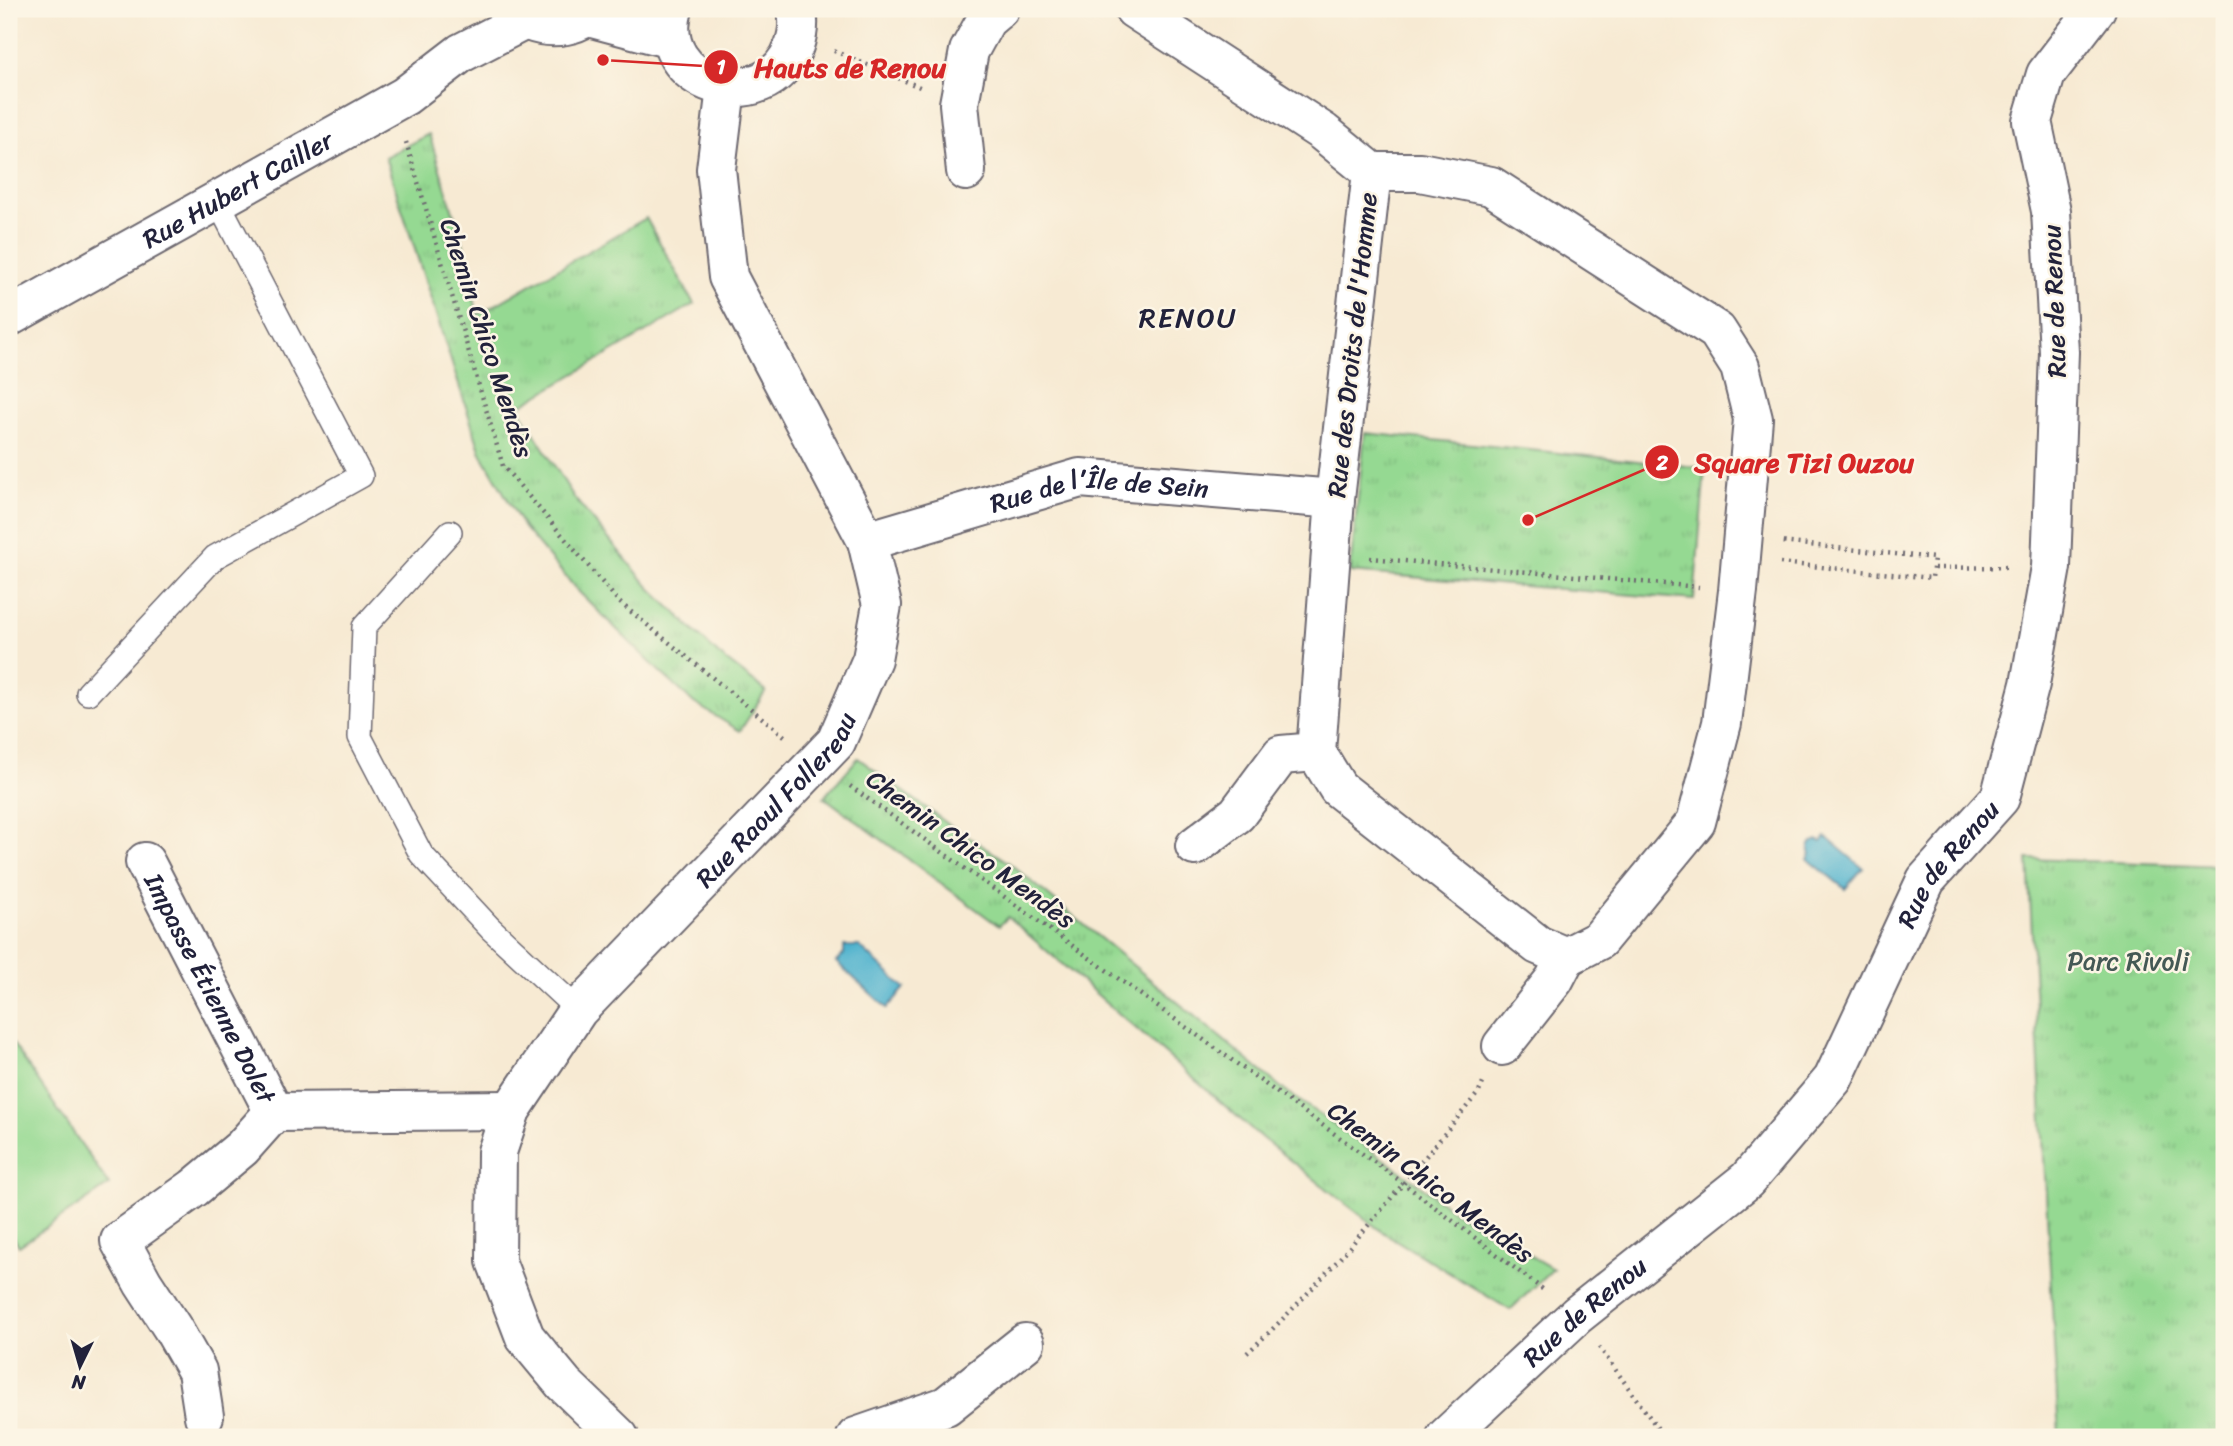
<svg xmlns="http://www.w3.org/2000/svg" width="2233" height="1446" font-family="Sriracha,sans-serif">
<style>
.park{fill:url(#park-tufts);stroke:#5c7e66;stroke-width:2}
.pitch{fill:#95d992;stroke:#5c7e66;stroke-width:2}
.water{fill:#4fb2ce;stroke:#386a84;stroke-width:2}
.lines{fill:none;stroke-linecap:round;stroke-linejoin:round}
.service-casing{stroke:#6d6870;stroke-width:26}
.minor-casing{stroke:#6d6870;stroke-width:42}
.tertiary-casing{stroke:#6d6870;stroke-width:42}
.path{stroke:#6d6870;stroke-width:4.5;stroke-dasharray:2 5;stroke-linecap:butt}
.service{stroke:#fff;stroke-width:23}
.minor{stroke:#fff;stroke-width:38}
.tertiary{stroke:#fff;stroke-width:38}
.labels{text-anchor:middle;stroke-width:5;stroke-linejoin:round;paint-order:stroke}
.street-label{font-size:26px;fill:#22223b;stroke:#fcf5e5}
.park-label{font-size:26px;fill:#445955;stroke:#fcf5e5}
.neighbourhood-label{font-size:28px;letter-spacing:2px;fill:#22223b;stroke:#fcf5e5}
.leader{fill:none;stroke:#d62828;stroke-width:2.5}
.callout-dot{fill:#d62828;stroke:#fcf5e5;stroke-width:2.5}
.mark-label{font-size:21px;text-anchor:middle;font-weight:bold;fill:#fff}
.callout-label{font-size:28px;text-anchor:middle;font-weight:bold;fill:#d62828;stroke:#fcf5e5;stroke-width:5;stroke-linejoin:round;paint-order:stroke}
</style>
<defs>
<pattern id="park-tufts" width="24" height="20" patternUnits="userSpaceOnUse" patternTransform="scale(1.75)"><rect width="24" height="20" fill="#95d992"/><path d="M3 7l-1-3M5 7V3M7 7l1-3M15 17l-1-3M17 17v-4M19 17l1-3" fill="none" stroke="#80ba7f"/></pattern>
</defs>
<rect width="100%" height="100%" fill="#fcf5e5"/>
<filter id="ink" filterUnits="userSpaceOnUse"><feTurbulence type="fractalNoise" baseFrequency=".0143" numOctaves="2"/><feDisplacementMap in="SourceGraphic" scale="14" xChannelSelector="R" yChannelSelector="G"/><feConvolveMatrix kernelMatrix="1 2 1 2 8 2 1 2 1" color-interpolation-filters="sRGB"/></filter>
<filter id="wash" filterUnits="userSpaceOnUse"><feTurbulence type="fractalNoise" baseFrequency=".00686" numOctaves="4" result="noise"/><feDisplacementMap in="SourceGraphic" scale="28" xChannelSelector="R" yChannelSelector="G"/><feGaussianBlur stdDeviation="1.57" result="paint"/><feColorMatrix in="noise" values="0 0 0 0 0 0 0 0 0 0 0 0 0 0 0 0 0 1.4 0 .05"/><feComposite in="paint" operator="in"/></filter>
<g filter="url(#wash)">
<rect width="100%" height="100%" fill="#f7ead3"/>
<path class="park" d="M429,134l36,116 -2,3 15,62 168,-97 48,86 -176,103 57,92 74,88 70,68 47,36 -26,40 -46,-28 -37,-34 -80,-79 -53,-62 -43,-75 -96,-296z
M1365,433l340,35 -11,132 -344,-28z
M858,758l90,66 60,38 276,228 131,91 38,30 100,58 -43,41 -129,-79 -118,-92 -255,-222 -9,9 -175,-129z
M2028,859l196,7v571h-165z"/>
<path class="pitch" d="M9,1038l100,147 -90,61 -10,-16z"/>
<path class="water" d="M1826,837l37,31 -18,21 -37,-30 3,-5 -2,-6 2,-5 6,-3 5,2z
M844,946h15l46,42 -18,20 -51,-46 8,-8z"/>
</g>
<g filter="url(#ink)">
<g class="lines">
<defs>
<path id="service" d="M450,532l-86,95 -4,110 61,117 69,74 88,82
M88,693l127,-136 146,-81 -144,-276"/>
<g id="minor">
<path d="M1134,9l189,123 49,40"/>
<path d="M966,171l-7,-67 10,-53 17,-31 13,-11"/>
<path d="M1372,172h48l71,14 226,145 23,36 13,52 -15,172 -16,132 -26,99 -97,118 -33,17 -28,-12 -200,-157 -22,-36 19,-253z"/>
<path id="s1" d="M867,541l213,-63 255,21"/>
<path d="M1195,846l42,-32 44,-59 35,-3"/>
<path id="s2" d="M145,862l129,250"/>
<path d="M1502,1046l52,-66 12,-23"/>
<path d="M204,1416l-7,-45 -24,-42 -30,-46 -23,-42 74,-53 48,-40 32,-36 237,-2"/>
<path id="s3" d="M619,1437l-55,-53 -39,-47 -29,-76 1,-109 14,-42 67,-100 258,-268 36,-83 10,-54 -15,-64 -139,-264 -12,-108 10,-81"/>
<path d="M856,1437l90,-31 79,-63"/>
<path id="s4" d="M1446,1437l131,-122 170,-135 86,-101 93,-199 74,-82 30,-114 21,-117 8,-215 -8,-141 -19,-90 14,-47 50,-65"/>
</g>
<g id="tertiary">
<path d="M510,9c25,23 61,23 87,0"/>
<path d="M673,9c-22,75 93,112 121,37 4,-12 6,-25 2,-37"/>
<path d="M588,17l83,22"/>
<path id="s5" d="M9,317l396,-221 56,-43 64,-33"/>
</g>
</defs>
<use href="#service" class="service-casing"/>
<use href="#minor" class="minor-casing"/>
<use href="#tertiary" class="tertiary-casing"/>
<path class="path" d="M834,51l88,37
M406,142l97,324 116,136 168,136
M1370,558l329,29
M1780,563l152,15 2,-20 -154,-16
M1934,568l76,-1
M850,786l553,397 142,108
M1599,1347l65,90
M1247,1353c84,-76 159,-174 232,-261l5,-11"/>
<use href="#service" class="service"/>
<use href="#minor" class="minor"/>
<use href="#tertiary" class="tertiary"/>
</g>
</g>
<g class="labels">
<g class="street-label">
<text dy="9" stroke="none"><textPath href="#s5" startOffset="262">Rue Hubert Cailler</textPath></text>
<text transform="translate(2054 301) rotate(-92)" y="9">Rue de Renou</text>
<text transform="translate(487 338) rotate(72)" y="9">Chemin Chico Mendès</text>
<text transform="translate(1352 345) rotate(-84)" y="9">Rue des Droits de l'Homme</text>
<text dy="9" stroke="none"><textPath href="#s1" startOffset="240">Rue de l'Île de Sein</textPath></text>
<text dy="9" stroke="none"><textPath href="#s3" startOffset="782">Rue Raoul Follereau</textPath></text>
<text transform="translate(971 849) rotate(36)" y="9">Chemin Chico Mendès</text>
<text dy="9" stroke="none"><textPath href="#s4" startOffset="774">Rue de Renou</textPath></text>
<text dy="9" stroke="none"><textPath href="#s2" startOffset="142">Impasse Étienne Dolet</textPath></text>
<text transform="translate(1431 1182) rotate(37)" y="9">Chemin Chico Mendès</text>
<text dy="9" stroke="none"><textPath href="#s4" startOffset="187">Rue de Renou</textPath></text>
</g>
<g class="park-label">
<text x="2128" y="970">Parc Rivoli</text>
</g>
<g class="neighbourhood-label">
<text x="1188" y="327">RENOU</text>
</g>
</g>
<path class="leader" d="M603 60L721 67M1528 520L1662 462"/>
<g class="callout-dot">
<circle cx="603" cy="60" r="7"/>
<circle cx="1528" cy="520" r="7"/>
<circle cx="721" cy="67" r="18"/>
<circle cx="1662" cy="462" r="18"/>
</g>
<g class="mark-label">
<text x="721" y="74">1</text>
<text x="1662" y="470">2</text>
</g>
<g class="callout-label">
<text x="850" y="77">Hauts de Renou</text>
<text x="1804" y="472">Square Tizi Ouzou</text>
</g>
<rect width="2233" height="1446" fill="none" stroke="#fcf5e5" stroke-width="35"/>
<g transform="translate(80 1366) rotate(185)" stroke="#fcf5e5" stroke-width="5" paint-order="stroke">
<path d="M0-5L12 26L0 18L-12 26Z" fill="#22223b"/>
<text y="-10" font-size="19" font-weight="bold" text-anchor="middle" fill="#22223b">N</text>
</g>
</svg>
